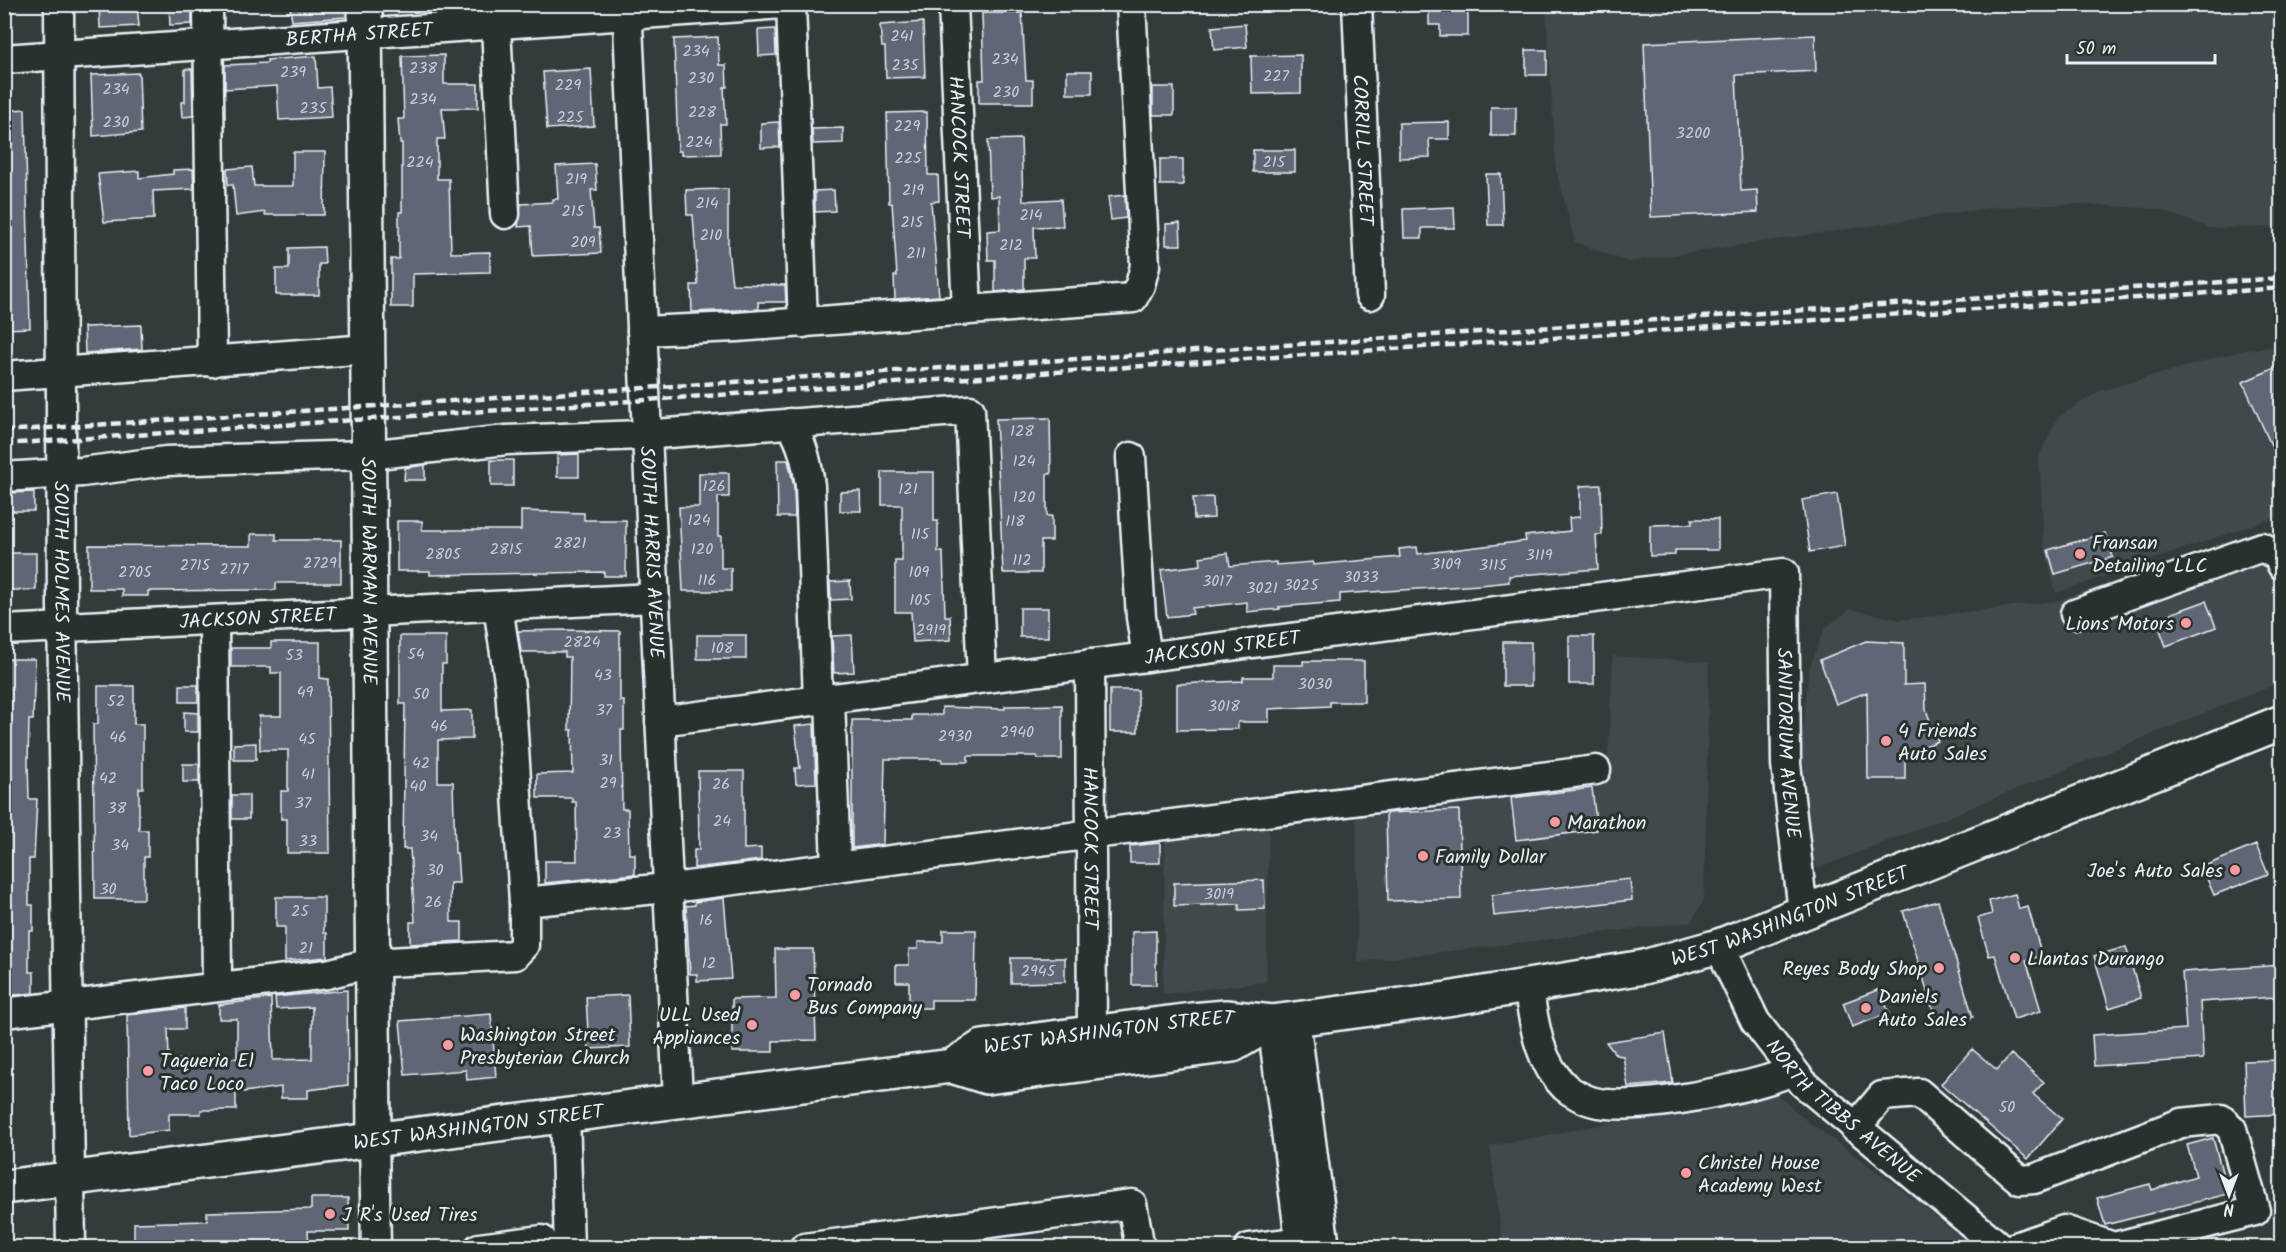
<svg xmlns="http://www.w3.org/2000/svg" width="2286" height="1252" font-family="Kalam,sans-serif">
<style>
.built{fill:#40494c}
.building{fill:#616674;stroke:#e8f1f8;stroke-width:1.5}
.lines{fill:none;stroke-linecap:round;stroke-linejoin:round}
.minor-casing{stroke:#e8f1f8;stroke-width:33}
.major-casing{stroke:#e8f1f8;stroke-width:38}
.minor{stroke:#26332d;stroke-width:28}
.major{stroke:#26332d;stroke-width:33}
.rail{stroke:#e8f1f8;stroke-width:4.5;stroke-dasharray:9 4.5;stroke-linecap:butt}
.poi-dot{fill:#ff9aa2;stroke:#26332d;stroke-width:2}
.labels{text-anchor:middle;stroke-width:6;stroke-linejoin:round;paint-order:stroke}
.number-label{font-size:16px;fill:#c6ced7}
.street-label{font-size:20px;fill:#e8f1f8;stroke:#26332d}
.poi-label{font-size:20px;fill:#e8f1f8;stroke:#26332d;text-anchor:start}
</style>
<rect width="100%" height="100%" fill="#323d3b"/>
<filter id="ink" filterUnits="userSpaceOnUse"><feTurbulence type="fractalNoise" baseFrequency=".0167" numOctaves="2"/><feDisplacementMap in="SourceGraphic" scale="12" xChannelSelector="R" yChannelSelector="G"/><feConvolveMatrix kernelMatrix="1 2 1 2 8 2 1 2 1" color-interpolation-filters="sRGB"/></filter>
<g filter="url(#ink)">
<path class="built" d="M1546,5h735v222l-71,1 -53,-19 -79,-5 -84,3 -366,55 -53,-20 -19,-73z
M2281,346v182l-5,-11 -220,76 -12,-48 -5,-89 19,-39 42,-26 144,-41z
M2265,531l16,9v142l-363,147 -99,39 -5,-2 -14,-102 9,-95 16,-41 26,-19 49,11 156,-19z
M1613,656l96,6 -5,238 -13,22 -333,40 -2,-158 251,-25z
M1269,819l-3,163 -103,12 2,-165z
M1774,1092l33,29 109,79 55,47h-468l-13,-101z"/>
<path class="building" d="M99,4h38l2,22 -39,2z
M169,4h23v20l-22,1z
M304,4h42v13l-54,4 -2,-15z
M1429,5h39v31h-28v-11h-11z
M982,13h40l4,67h7v23h-54v-23h5z
M923,22l2,55 -39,1 -1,-31h-3l-2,-22z
M1245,24l2,23 -33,3 -2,-23z
M775,29l1,26 -17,1 -1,-26z
M1815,35l1,36 -80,4 5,116 16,-1 1,22 -107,5 -7,-174z
M718,37l1,28h7l1,22h-3l2,37h-6l1,30 -40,1v-4h-3l-4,-112z
M1526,50h21v25h-21z
M444,55v29h34v24h-36l3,31h-8v40h12l2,74 39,-1v20l-77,2v33h-22v-48h8v-47h3v-69h-2l-2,-24h6l-2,-63z
M1301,55v38l-49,1 -1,-38z
M316,56l2,32 12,-1 2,30 -53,3 -2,-34 -52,3v-24l42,-2v-3z
M185,69h7l1,47 -11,1 -1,-15h4z
M591,69l3,57 -47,3 -4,-57z
M1067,71h25v23h-25z
M139,73l2,59 -48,4 -2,-61z
M1153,87h21v28h-21z
M1491,107h25v29h-25z
M25,109l5,219 -26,1v-218z
M927,112l1,63h10l1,26 -8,1 8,94 -44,3 -1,-23h3l-5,-73h-3l-2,-90z
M779,122l1,25 -19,1v-25z
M1449,122v17h-20l1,18 -31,1v-35z
M843,128v15l-30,1 -1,-15z
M1021,139l2,62 38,-2 2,27 -29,1 1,31h-11v31l-29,3v-32h-7l-1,-29 13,-1 -1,-34 -9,1 -2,-57z
M1253,150h42v22h-42z
M293,152h32l-1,63h-59v-3l-29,4 -3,-31h-5l-1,-16 25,-2 2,19h39z
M1160,159h23v26h-23z
M595,164l2,26h-6l3,38h5l2,25 -68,3 -2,-30 -13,1 3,-23 32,-2v-3h5l-2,-33z
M193,169l1,20 -41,2 1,28 -50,3 -6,-48 41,-3v7l34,-4v-4z
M1486,174h15l2,51h-15z
M728,189v61l4,34 53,1 1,17h-28l1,7 -67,3 -1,-27h7l-5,-70h-6l-1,-25z
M834,190l1,21 -20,1v-21z
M1125,195l1,23 -15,2 -3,-23z
M1454,207l1,21h-33v10h-18l-1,-29z
M1180,223l1,22h-15v-21z
M324,247l1,17h-6v31h-43v-26h13v-21z
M141,325l1,24 -57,4 -1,-26z
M2282,365v105l-39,-88z
M1050,418l1,56h-4v42h5v25h-11v32h-38l-7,-154z
M579,454v23h-22v-22z
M491,460h22v26h-22z
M777,460h11l6,27 1,30h-17z
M425,465v15h-21l1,-12z
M882,472h52v49h4v31h5l2,64h5l1,24 -38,2 -2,-30h-16v-51h7v-56h-20z
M699,473h30v24h-11v39h3v32h10v23h-48l-4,-84h20z
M1601,485l1,50h-6l2,34 -89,7v6l-29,3 -140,9v8l-61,5 1,2 -33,3v-10l-55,6 1,6 -26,3 -6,-47 40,-5 -1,-8 28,-4 2,13 46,-4v3l37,-3v3l87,-8 -1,-8 18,-2 1,7 108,-13 -1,-5 45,-5 -1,-13 11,-1v-31z
M860,491l1,20h-21v-19z
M34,492v19h-26v-18z
M1837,494l8,52 -35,6 -8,-52z
M1213,497l1,21 -20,1 -1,-21z
M521,511l63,2v7h42v56h-22v-4l-174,3v-4h-33v-50h25v9h99z
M1692,519h26v31h-43v5l-25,1v-31l42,-1z
M2105,533l8,24 -58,17 -7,-24z
M251,534h25v6h65v43h-65v7l-128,1v5h-26v-7h-33v-44l162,1z
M8,553h28v37h-28z
M850,581l1,18 -20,1 -1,-18z
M2206,601l10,26 -50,19 -10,-27z
M1020,608h28v29h-28z
M566,630l54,1v70h4v29h-3l1,79h6l1,45h6v20l-90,9v-22h32l-1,-59h-4v-4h-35v-24l36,-1 -1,-43h-3l1,-73h-5v-5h-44l-3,-21z
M697,635h49v24h-49z
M852,635l2,37 -20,1 -2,-37z
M400,636h46v28h-4v47l30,-1v29l-34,1v42h15l2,71h2l2,30h-9l1,39h11v19l-52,3v-22h5l-5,-73h-7l2,-145h-5z
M1569,636h25v48h-25z
M1866,641l38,2v42l21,-1 1,26 12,31 -33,13v25h-37l-1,-87 -31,12 -16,-44z
M271,642h49v36l8,1 2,174h-43v-34h-6v-28h7v-41h-28l-1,-34h22v-43h-10v-6h-40v-19h40z
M1503,642h28v44h-28z
M4,659h31l-2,61h-4l-1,42 1,37h8l-3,60h-5v46h4v26h-4v41h5v21l-30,3z
M1303,661h61v41h-34v4l-61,3v13h-31v7l-61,1v-46l66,-3v-4h30v-12h30z
M180,685h18v17h-18z
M98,686h36v38h9v64h-4v42h9v27h-4v42h-49l-2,-175h5z
M1110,690h28v42h-28z
M1062,705v54h-25v-3h-69v6h-26v-3h-57l-2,85 -31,4v-128h60v-5h30v-8l63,2v-3z
M184,712l14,1v19h-14z
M814,724l2,59 -20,1 -1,-16h5l-5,-42z
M256,743v17h-22v-16z
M183,764h16v18h-16z
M698,771h46v78l17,-1v12l-67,8v-18h5z
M1592,788l5,42 -81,10 -5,-42z
M232,795h17v24h-17z
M1459,810l2,89 -73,2 -2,-88z
M1160,843v20h-30v-17z
M2256,845l12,29 -54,21 -12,-28z
M1630,879l2,21 -138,16 -2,-21z
M1264,880l1,29 -26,1v-6l-65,2v-23z
M2015,894l4,15 9,-2 14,49 -16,4 15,51 -27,8 -19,-64 -6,1 -11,-38 14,-4 -3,-13z
M276,897h48v36h3v24l-42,4v-34h-9z
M724,898l7,81 -34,2v-7h-7l-4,-68 9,-1v-3z
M1938,901l35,116 -35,10 -35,-116z
M943,930h33l-1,70h-44v8h-22v-26h-13v-17h13v-16h9v-7h25z
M1156,931v54h-24v-53z
M2126,947l15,51 -32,10 -15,-52z
M775,949h38l3,91 -43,1v11h-41v-53l44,-1z
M1011,958h54v24l-54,1z
M2282,965v29l-7,1v2l-75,5 3,57 -109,7 -2,-31 94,-6 -4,-57z
M1880,989l9,24 -37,14 -9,-24z
M347,990l1,95 -40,5v8h-27v-11l-45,6v17h-35v4h-32v16l-40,5 -2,-120 58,-7v21h-17l1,31 68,-2v-39h-18v-14l52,-7 2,62 39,-1v-52l-36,2 -1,-12z
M628,995l2,52 -41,2 -3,-52z
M491,1014l5,63 -29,3 -1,-10 -61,5 -5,-54z
M1665,1033l8,50 -45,4 -5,-31 -7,-1 -10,-13z
M1972,1049l25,21 14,-16 33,28 -11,12 29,25 -34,40 -87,-75z
M2282,1060v54l-36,2 -2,-55z
M2213,1138l15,56 -123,31 -8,-27 53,-14 2,6 44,-14 -9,-31z
M311,1198h37l1,33h-41l1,17h-175v-25l73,-2v-9l104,-3z"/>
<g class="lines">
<defs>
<g id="minor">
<path id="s1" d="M59,4l3,603 9,641"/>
<path d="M208,4l4,358"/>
<path d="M495,4l10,210"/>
<path id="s2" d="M627,4l51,1096"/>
<path d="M791,4l12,319"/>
<path id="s3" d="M953,4l14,306"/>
<path id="s4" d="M1357,4l13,291"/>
<path id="s5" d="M4,59l779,-55"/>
<path d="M642,331l95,-4 396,-29 7,-13 5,-19 -14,-262"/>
<path d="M4,376l365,-27"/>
<path d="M790,423c13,21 17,39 20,63l8,214"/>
<path d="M1131,457l10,160 6,40"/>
<path d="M4,477l78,-5 84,-11 201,-6 140,-15 135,-5 328,-25 12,268"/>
<path d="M498,606l12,81 14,215 163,-16 909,-116"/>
<path d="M2075,614l187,-67 16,9 4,9"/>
<path d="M214,620l3,366"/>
<path id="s6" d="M4,630l650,-32"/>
<path id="s7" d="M1090,664l2,369"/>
<path d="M830,698l6,169"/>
<path id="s8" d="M660,721l1124,-148 2,191 17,148"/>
<path id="s9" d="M1719,946l36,75 48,62 198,165"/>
<path d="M1528,985c6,36 9,75 37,102 7,6 20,13 29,15 43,10 157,-14 199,-31"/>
<path d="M4,1013l323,-39 44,-11 144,-8 9,-10v-43"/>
<path d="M1295,1019l30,229"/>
<path d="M1272,1022l29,226"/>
<path d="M565,1114l4,134"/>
<path d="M1855,1128l27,-32 37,-3 101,87 14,-1 147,-56 40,-4 11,10 23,82 -141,36 -50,-17 -51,18"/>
<path d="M374,1139l2,109"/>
<path d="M479,1248l63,-8 1,8"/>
<path d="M804,1248l328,-44 8,44"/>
<path d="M1249,1248l52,-7"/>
</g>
<g id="major">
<path id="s10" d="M365,4l9,1135"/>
<path d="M952,1066l35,11 246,-32 39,-23"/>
<path id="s11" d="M4,1187l948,-121 30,-19 210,-27 34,-3 46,5 175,-23 197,-32 75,-21 563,-224"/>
</g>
</defs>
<use href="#minor" class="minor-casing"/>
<use href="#major" class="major-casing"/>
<use href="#minor" class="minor"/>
<use href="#major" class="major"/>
<path class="rail" d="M4,431l2278,-153
M4,444l2278,-156"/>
</g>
</g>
<g class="poi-dot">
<circle cx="2080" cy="554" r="6"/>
<circle cx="2186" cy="623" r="6"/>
<circle cx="1886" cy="741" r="6"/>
<circle cx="1555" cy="822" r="6"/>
<circle cx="1423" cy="856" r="6"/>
<circle cx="2235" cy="870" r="6"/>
<circle cx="2015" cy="958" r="6"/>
<circle cx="1939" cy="968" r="6"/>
<circle cx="795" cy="995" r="6"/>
<circle cx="1866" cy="1008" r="6"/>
<circle cx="752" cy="1025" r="6"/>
<circle cx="448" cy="1045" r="6"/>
<circle cx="148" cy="1071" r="6"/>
<circle cx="1686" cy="1173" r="6"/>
<circle cx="330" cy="1214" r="6"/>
</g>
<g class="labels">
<g class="number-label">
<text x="902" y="41">241</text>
<text x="696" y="56">234</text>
<text x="1005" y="64">234</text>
<text x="905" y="70">235</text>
<text x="423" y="73">238</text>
<text x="293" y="77">239</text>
<text x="1276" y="81">227</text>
<text x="701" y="83">230</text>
<text x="568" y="90">229</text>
<text x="116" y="94">234</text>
<text x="1006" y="97">230</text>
<text x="423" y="104">234</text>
<text x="313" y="113">235</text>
<text x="702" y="117">228</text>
<text x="570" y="122">225</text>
<text x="116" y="127">230</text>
<text x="907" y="131">229</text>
<text x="1693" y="138">3200</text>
<text x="699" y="147">224</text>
<text x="908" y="163">225</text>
<text x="420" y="167">224</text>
<text x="1274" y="167">215</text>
<text x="576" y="184">219</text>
<text x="913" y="195">219</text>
<text x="707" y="208">214</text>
<text x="573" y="216">215</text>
<text x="1031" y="220">214</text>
<text x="912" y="227">215</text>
<text x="711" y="240">210</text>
<text x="583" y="247">209</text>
<text x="1011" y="250">212</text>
<text x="916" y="258">211</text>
<text x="1022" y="436">128</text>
<text x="1024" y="466">124</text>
<text x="714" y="491">126</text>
<text x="908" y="494">121</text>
<text x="1024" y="502">120</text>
<text x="699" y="525">124</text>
<text x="1015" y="526">118</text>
<text x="920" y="539">115</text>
<text x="570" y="548">2821</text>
<text x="506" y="554">2815</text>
<text x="702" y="554">120</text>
<text x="443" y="559">2805</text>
<text x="1539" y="560">3119</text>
<text x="1022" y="565">112</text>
<text x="320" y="568">2729</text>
<text x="1446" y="569">3109</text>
<text x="195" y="570">2715</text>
<text x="1493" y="570">3115</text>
<text x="234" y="574">2717</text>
<text x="135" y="577">2705</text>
<text x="919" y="577">109</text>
<text x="1361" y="582">3033</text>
<text x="707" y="585">116</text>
<text x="1217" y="586">3017</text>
<text x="1301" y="590">3025</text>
<text x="1262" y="593">3021</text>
<text x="920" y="605">105</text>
<text x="931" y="635">2919</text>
<text x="582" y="647">2824</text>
<text x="722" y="653">108</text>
<text x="416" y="659">54</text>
<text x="294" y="660">53</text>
<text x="603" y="680">43</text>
<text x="1315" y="689">3030</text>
<text x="305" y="697">49</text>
<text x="421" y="699">50</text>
<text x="116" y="706">52</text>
<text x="1224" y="711">3018</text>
<text x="604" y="715">37</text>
<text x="439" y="731">46</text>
<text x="1017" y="737">2940</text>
<text x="955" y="741">2930</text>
<text x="118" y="742">46</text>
<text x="307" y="744">45</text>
<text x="606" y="765">31</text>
<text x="421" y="768">42</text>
<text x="308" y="779">41</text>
<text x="108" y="783">42</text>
<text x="608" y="788">29</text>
<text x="721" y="789">26</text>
<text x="418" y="791">40</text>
<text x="303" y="808">37</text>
<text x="117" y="813">38</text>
<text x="722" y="826">24</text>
<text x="612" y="838">23</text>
<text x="429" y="841">34</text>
<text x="308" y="846">33</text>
<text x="120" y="850">34</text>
<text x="435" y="875">30</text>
<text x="108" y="894">30</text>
<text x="1219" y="899">3019</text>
<text x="433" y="907">26</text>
<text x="300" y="916">25</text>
<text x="706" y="925">16</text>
<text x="306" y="953">21</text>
<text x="709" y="968">12</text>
<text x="1038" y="976">2945</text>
<text x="2007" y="1112">50</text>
</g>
<g class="street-label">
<text dy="7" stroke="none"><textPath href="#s5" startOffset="356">BERTHA STREET</textPath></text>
<text dy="7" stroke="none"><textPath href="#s4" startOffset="146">CORRILL STREET</textPath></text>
<text dy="7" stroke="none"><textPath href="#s3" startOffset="153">HANCOCK STREET</textPath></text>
<text dy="7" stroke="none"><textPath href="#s2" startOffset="549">SOUTH HARRIS AVENUE</textPath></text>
<text dy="7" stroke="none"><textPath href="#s10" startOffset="567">SOUTH WARMAN AVENUE</textPath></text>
<text dy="7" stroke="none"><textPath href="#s1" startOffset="588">SOUTH HOLMES AVENUE</textPath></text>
<text dy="7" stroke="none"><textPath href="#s6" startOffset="254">JACKSON STREET</textPath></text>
<text dy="7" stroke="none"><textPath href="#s8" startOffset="567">JACKSON STREET</textPath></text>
<text dy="7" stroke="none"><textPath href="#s8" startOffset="1304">SANITORIUM AVENUE</textPath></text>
<text dy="7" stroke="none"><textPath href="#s7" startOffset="184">HANCOCK STREET</textPath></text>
<text dy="7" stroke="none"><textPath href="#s11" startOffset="1814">WEST WASHINGTON STREET</textPath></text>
<text dy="7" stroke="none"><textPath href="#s11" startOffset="1119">WEST WASHINGTON STREET</textPath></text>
<text dy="7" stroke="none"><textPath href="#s9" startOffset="210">NORTH TIBBS AVENUE</textPath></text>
<text dy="7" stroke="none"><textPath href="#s11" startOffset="478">WEST WASHINGTON STREET</textPath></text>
</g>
<g class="poi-label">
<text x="2092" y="549">Fransan<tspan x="2092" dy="23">Detailing LLC</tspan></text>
<text x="2174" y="630" text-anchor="end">Lions Motors</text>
<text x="1898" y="737">4 Friends<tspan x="1898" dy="23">Auto Sales</tspan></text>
<text x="1567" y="829">Marathon</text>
<text x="1435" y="863">Family Dollar</text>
<text x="2223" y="877" text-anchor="end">Joe's Auto Sales</text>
<text x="2027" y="965">Llantas Durango</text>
<text x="1927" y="975" text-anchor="end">Reyes Body Shop</text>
<text x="807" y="991">Tornado<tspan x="807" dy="23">Bus Company</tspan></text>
<text x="1878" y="1003">Daniels<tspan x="1878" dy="23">Auto Sales</tspan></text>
<text x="740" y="1021" text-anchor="end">ULL Used<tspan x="740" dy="23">Appliances</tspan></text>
<text x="460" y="1041">Washington Street<tspan x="460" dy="23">Presbyterian Church</tspan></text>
<text x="160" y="1067">Taqueria El<tspan x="160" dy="23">Taco Loco</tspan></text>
<text x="1698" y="1169">Christel House<tspan x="1698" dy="23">Academy West</tspan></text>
<text x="342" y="1221">J R's Used Tires</text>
</g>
</g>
<rect width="2286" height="1252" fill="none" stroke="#26332d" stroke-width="24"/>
<rect x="12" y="12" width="2262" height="1228" fill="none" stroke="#e8f1f8" stroke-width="2" filter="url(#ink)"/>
<g transform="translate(2229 1195) rotate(180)" stroke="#26332d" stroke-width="4.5" paint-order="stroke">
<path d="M0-4.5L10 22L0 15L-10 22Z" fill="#e8f1f8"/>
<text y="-9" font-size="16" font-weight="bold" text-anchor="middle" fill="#e8f1f8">N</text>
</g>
<path d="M2067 54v9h148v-9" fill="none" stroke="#e8f1f8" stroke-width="3"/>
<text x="2076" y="54" font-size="18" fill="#e8f1f8" stroke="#26332d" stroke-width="4.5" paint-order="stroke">50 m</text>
</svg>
